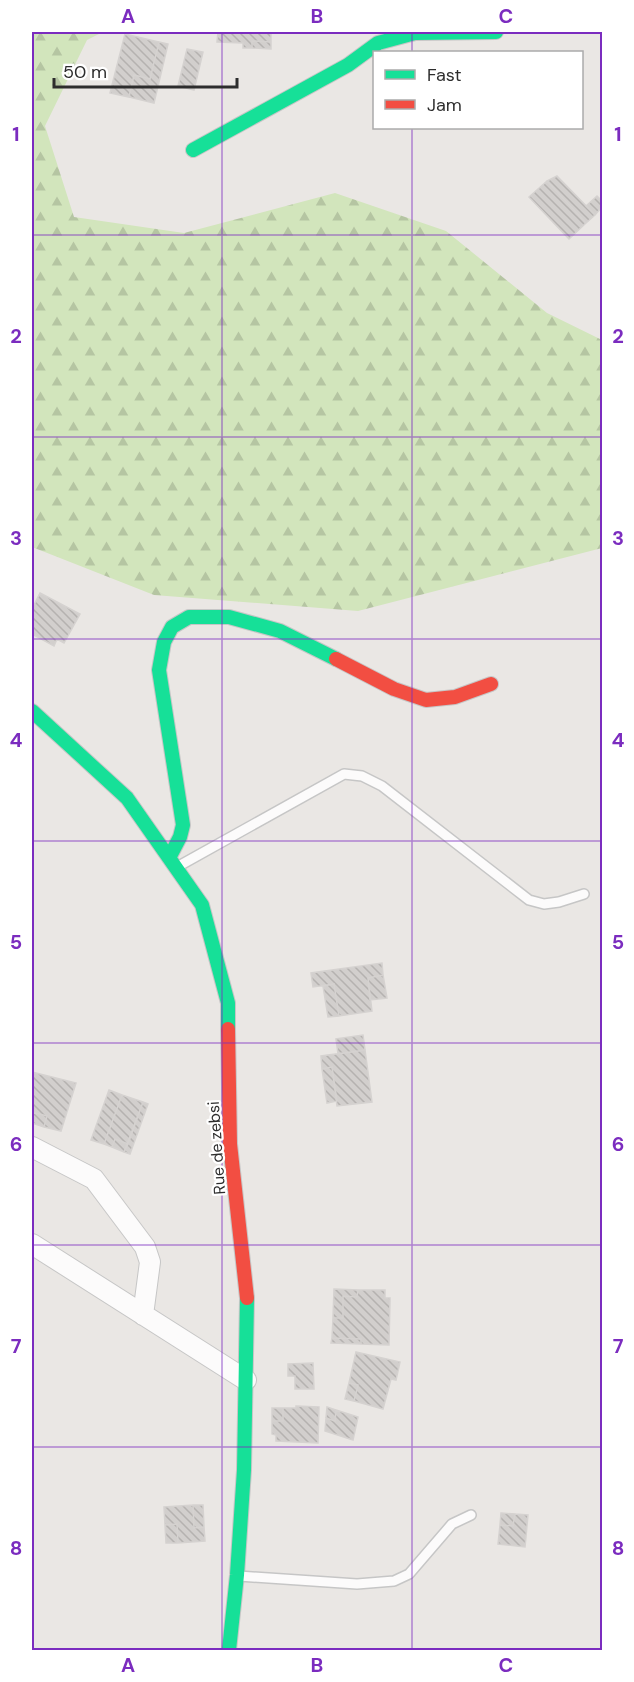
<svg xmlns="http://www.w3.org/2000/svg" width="634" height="1682" font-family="'DM Sans',sans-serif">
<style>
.forest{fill:url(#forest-firs)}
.building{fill:url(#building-back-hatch);stroke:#d5d2d0;stroke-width:1.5}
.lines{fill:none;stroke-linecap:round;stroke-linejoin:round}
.lane-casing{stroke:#c6c6c6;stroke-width:12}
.street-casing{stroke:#c6c6c6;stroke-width:22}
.fast-casing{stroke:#c6c6c6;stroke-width:16}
.jam-casing{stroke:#c6c6c6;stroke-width:16}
.lane{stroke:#fcfbfb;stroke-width:9}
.street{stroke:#fcfbfb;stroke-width:20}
.fast{stroke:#16e098;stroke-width:14}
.jam{stroke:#f24e42;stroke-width:14}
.grid{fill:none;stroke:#7b2cbf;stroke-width:1.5;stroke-opacity:0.55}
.labels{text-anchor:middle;stroke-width:4.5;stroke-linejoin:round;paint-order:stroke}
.street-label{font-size:16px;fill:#2d2d2d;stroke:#fff}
.neatline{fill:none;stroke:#7b2cbf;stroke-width:2}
.grid-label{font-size:20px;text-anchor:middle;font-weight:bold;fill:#7b2cbf}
</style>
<defs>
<pattern id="forest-firs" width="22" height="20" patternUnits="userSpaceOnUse" patternTransform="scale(1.5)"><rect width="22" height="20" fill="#d2e5bc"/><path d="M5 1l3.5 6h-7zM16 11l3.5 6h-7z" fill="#b5c5a2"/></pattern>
<pattern id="building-back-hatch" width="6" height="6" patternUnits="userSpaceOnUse" patternTransform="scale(1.5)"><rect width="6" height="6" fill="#d2cfcd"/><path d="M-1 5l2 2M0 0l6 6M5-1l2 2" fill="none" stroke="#b5b2b0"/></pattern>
</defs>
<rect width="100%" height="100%" fill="#eae7e4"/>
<path class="forest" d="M32,32h71l-16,8 -42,86 29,91 110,16 151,-40 111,38 101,82 55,27v208l-244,63 -204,-16 -122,-48z"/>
<path class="building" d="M218,32h46l7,1v9l-19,-1v7h-9v-5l-26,-1z
M125,34l34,8 -9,37 -16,-4 -5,22 -19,-4z
M252,41l19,1v7l-19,-1z
M159,42l9,2 -14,59 -25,-6 5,-22 16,4z
M187,49l16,3 -9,38 -16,-4z
M557,176l38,39 -9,8 -39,-42z
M547,181l39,42 -17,16 -40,-42z
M597,196l5,5v6l-7,8 -9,-9z
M40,593l40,21 -16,29 -7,-4 -3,7 -22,-12v-25z
M382,963l1,12 -15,3 4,33 -33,5 -5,-32 -21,3 -2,-14z
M383,975l4,23 -17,2 -2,-22z
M334,984l5,32 -11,1 -5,-31z
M363,1035l2,15 -27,4 -2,-15z
M365,1050l7,52 -35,4 -5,-39 -10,2 -1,-13z
M332,1067l5,34 -10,2 -5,-34z
M32,1072l44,11 -15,48 -17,-4 3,-11 -15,-4z
M109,1090l13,5 -18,49 -13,-4z
M122,1095l21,7 -15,42 -13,-5 -3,8 -8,-3z
M143,1102l5,2 -18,50 -6,-2z
M32,1112l15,4 -3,11 -12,-4z
M115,1139l13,5 -4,8 -12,-5z
M334,1289l24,1 -1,7 -14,-1v22h-10z
M358,1290h27v8h5l-1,47 -28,-1v-5l-29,-1 1,-20h10v-22l14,1z
M332,1338l29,1v5l-30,-1z
M356,1352l44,10 -4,18 -5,-1 -8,30 -29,-8 4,-16 -9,-2z
M313,1363l1,26h-19v-13h-7v-12z
M349,1383l9,2 -4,16 -9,-2z
M296,1406l23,1 -1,36 -42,-2v-6l-4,-1v-13h11v-13h13z
M327,1407l9,3 -1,11 -9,-3z
M272,1408h11v13h-11z
M336,1410l22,7 -5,23 -28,-9 1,-13 9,3z
M193,1505h10l1,22 -10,1z
M193,1505l1,23 10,-1 1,14 -27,2 -1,-19 -12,1 -1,-18z
M501,1513l14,1 -2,12 -13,-1z
M515,1514l13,1 -3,32 -27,-3 2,-19 13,1z
M177,1524l1,19h-12l-1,-18z"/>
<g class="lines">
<defs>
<path id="lane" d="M177,867l167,-93 18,2 20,10 147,114 15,4 15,-2 25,-8
M239,1576l118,8 37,-3 15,-7 43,-50 19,-9"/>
<path id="street" d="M32,1147l62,32 51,68 5,15 -7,53
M32,1244l214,136"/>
<path id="fast" d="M193,150l155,-85 30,-22 37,-10 81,-1
M32,711l95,87 75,107 26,98v26
M169,858l11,-21 3,-12 -24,-155 5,-28 8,-15 17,-10h40l51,14 56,28
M229,1650l8,-75 7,-105 3,-172"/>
<path id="jam" d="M336,659l58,30 32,11 29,-3 36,-13
M228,1029l2,115 17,154"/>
</defs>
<use href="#lane" class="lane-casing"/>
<use href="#street" class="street-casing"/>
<use href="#fast" class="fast-casing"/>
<use href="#jam" class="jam-casing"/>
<use href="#lane" class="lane"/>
<use href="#street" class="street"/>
<use href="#fast" class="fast"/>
<use href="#jam" class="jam"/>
</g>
<path class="grid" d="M222,32v1618M412,32v20M412,128v1522M32,235h570M32,437h570M32,639h570M32,841h570M32,1043h570M32,1245h570M32,1447h570"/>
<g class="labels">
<g class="street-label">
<text transform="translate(216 1148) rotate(-94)" y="6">Rue de zebsi</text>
</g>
</g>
<rect width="634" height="1682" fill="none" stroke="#ffffff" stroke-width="66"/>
<rect x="373" y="51" width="210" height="78" fill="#ffffff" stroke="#ababab" stroke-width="1.5"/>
<rect x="385" y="70" width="30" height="9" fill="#16e098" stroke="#ababab" stroke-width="1.5"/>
<text x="427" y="81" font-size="18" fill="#2d2d2d">Fast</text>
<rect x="385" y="100" width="30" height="9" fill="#f24e42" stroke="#ababab" stroke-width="1.5"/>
<text x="427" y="111" font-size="18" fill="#2d2d2d">Jam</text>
<path d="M54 78v9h183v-9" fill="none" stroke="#2d2d2d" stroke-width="3"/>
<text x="63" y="78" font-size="18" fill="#2d2d2d" stroke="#ffffff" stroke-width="4.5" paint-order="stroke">50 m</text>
<rect x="33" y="33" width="568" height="1616" class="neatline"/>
<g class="grid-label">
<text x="128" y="23">A</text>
<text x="317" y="23">B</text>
<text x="506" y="23">C</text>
<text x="16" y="141">1</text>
<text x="618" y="141">1</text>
<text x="16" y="343">2</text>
<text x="618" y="343">2</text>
<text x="16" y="545">3</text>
<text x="618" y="545">3</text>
<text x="16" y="747">4</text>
<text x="618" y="747">4</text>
<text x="16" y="949">5</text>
<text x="618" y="949">5</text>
<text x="16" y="1151">6</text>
<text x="618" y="1151">6</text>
<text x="16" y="1353">7</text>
<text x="618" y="1353">7</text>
<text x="16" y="1555">8</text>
<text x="618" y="1555">8</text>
<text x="128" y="1672">A</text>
<text x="317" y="1672">B</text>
<text x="506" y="1672">C</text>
</g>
</svg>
